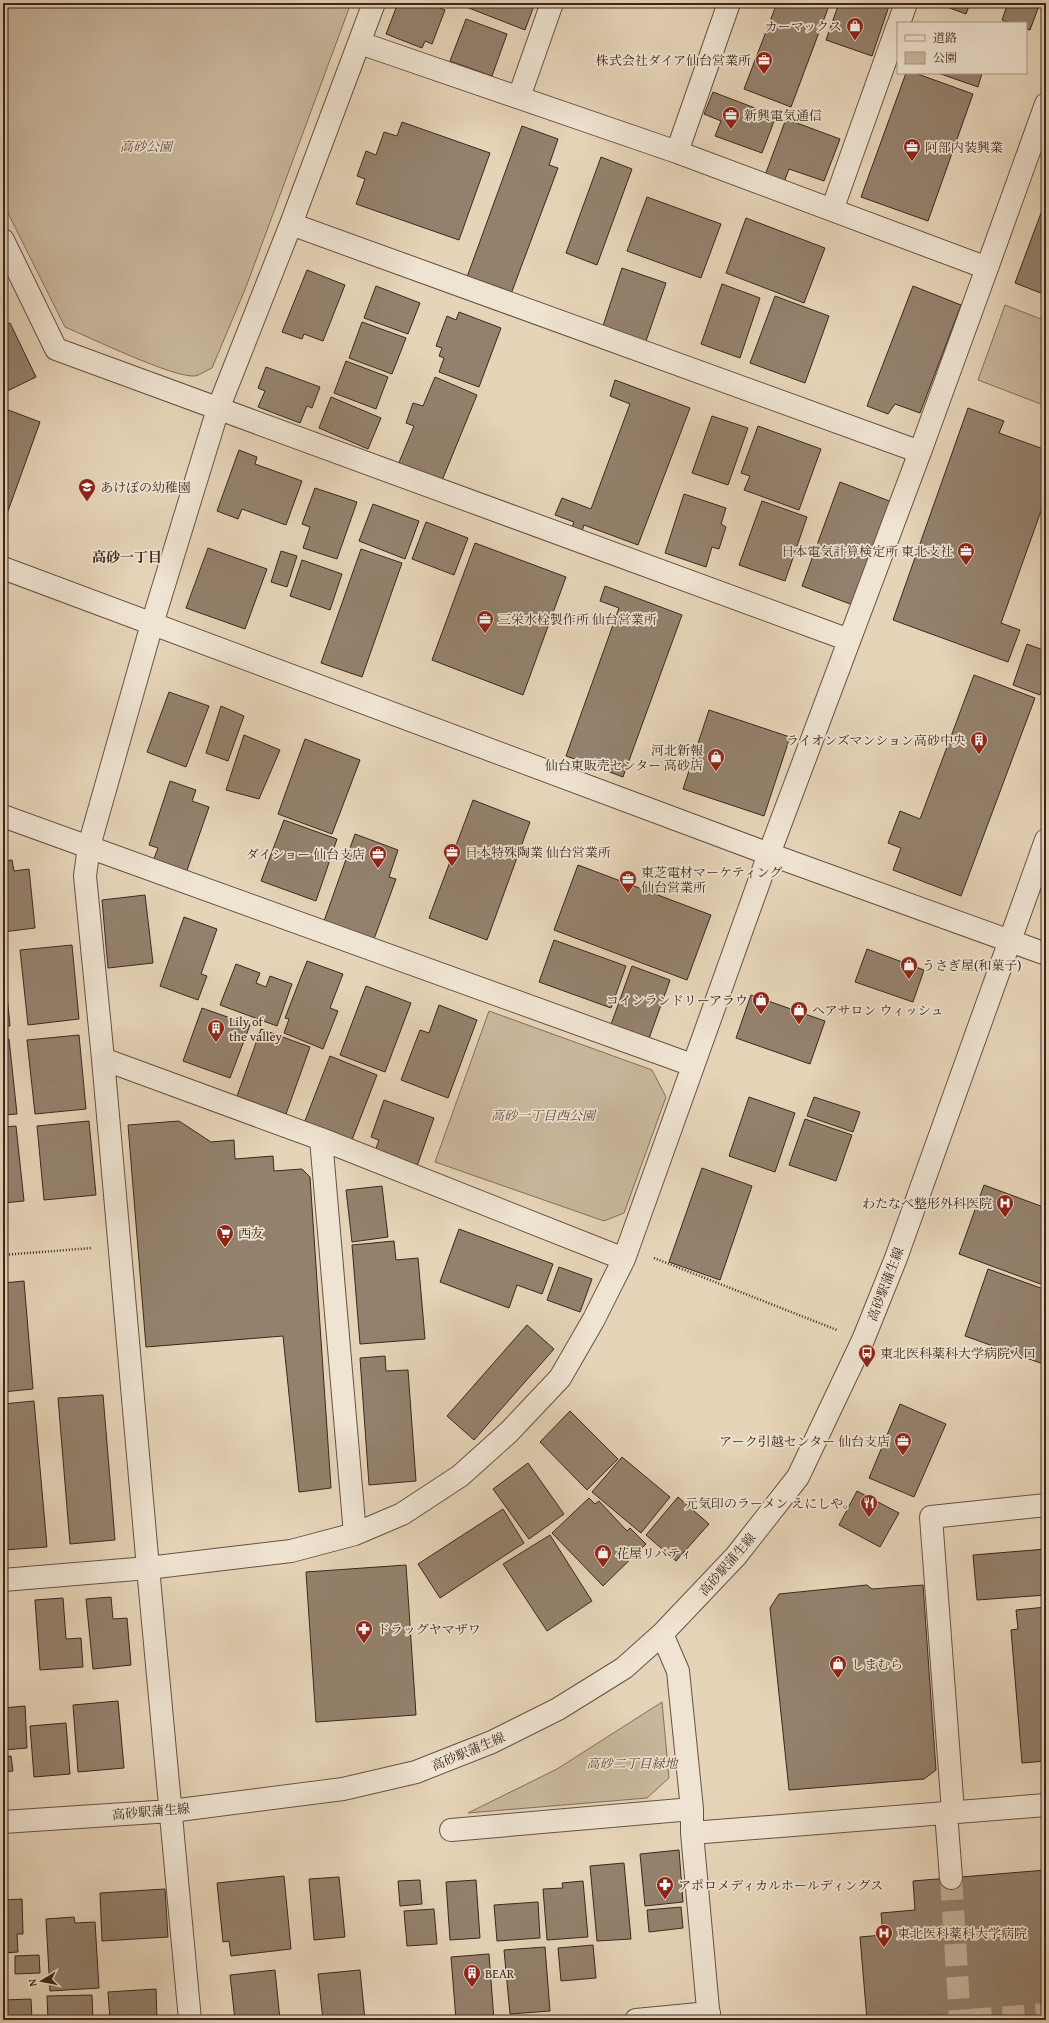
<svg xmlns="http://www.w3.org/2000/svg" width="1049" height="2023" font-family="'Gentium Book Plus','Noto Serif JP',serif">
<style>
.green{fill:#c9b79d;stroke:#826f5c}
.building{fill:#94816d;stroke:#3b271c}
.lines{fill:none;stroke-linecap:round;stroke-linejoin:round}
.minor-tunnel{stroke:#c4b199;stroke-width:22;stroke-dasharray:22 11;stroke-linecap:butt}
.minor-casing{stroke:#665243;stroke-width:24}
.path{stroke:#3b271c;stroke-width:2.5;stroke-dasharray:1 2;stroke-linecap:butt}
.minor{stroke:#efe3d1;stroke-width:22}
.labels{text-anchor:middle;stroke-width:3.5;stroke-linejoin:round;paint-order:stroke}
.poi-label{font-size:13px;fill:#3b271c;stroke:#efe3d1;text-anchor:start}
.park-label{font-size:13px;font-style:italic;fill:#5e4b3c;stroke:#efe3d1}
.street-label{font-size:13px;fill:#3b271c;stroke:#efe3d1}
.neighbourhood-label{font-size:14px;font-weight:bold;fill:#3b271c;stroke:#efe3d1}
</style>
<rect width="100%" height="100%" fill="#e6d4b8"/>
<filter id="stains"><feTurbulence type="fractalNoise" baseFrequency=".005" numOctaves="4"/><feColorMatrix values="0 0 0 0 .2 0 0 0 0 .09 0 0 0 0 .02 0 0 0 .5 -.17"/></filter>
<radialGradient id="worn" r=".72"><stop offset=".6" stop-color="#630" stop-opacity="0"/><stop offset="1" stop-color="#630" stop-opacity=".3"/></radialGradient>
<path class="green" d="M3,3h348l-105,284 -34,81c-5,2 -12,7 -17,8 -22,2 -106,-39 -130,-49l-62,-124z
M1005,305l41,16v85l-68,-26z
M489,1011l163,59 14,27 -42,116 -20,8 -169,-59z
M662,1702l7,76 -22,20 -179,15 89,-44z"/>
<path class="building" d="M398,3h28l19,7 -13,34 -7,-3 -3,7 -36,-14z
M456,3h79l-10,27z
M777,3h53l-39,104 -47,-18z
M839,3h51l-18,53 -46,-16z
M936,3h34l-4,11z
M1008,3h32l-10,27 -4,-1v-6h-16l-8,-3z
M466,19l41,15 -15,42 -42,-15z
M906,73h9l58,21 -45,127 -67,-24z
M938,73h44l-4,14z
M713,92l63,24 -14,37 -47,-17 6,-15 -17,-7z
M786,119l54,20 -16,42 -35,-12 -6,16 -19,-7z
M402,122l88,31 -31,87 -103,-36 9,-25 -8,-3 9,-25 10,4 8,-23 13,4z
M522,126l36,13 -9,26 9,3 -47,126 -44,-17z
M601,157l31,12 -35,96 -31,-12z
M647,197l74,27 -20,54 -74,-27z
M1044,205l2,1v89l-31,-12z
M746,218l79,30 -21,55 -78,-30z
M622,268l44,15 -22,64 -43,-15z
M307,270l38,15 -22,56 -19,-7 -2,5 -20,-7z
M722,284l38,14 -20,60 -39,-14z
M376,286l44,17 -12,31 -44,-16z
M913,286l48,19 -41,108 -25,-9 -7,10 -21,-8z
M775,296l54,20 -24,67 -55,-20z
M459,312l42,16 -22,59 -40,-15 5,-14 -5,-2 3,-8 -6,-2 11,-30 9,4z
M362,322l44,16 -14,36 -43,-16z
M10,323l26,54 -33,16v-67z
M346,361l42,16 -12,32 -42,-16z
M266,367l54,20 -8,21 -5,-2 -7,17 -42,-16 7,-16 -7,-3z
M435,377l42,18 -36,88 -43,-18 16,-39 -8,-3 7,-20 10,3z
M615,380l75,28 -52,137 -54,-20 -2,6 -10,-4 2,-5 -19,-7 7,-17 29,11 39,-105 -20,-8z
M331,397l50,21 -13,31 -49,-21z
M3,408l37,14 -37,103z
M968,408l36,13 -5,12 47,17v47l-45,126 19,7 -12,32 -115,-42z
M712,416l36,12 -20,57 -36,-12z
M758,426l63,23 -22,61 -55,-20 6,-14 -9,-3z
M239,450l18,7 -2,7 47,17 -16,44 -44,-16 -4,10 -21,-8z
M840,482l52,20 -39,103 -51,-19z
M315,488l42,14 -20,57 -34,-11 7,-21 -8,-3z
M684,494l42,14 -5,16 5,3 -7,22 -7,-2 -6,20 -41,-14z
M762,501l45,16 -22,64 -46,-16z
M373,504l46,17 -14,38 -46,-18z
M426,522l42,16 -14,37 -42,-16z
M475,543l91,34 -43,118 -91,-35z
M208,548l59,21 -22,60 -59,-21z
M361,549l41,14 -40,114 -41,-14z
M281,551l16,5 -10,31 -16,-5z
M302,560l40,14 -12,36 -40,-14z
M605,586l77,29 -59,162 -57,-21 53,-148 -19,-7z
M1027,644l19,7v26l-6,18 -27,-10z
M974,675l61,23 -74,198 -68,-26 8,-22 -13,-5 12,-32 20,8z
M169,692l40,14 -23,61 -39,-15z
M221,706l23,10 -16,45 -22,-8z
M709,710l81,27 -26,79 -81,-27z
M244,735l36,15 -21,49 -33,-9z
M305,739l55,21 -28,74 -54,-20z
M170,781l26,9 -4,11 17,6 -24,69 -33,-12 6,-16 -9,-3z
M473,800l57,22 -43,118 -58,-22z
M284,820l53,19 -21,62 -55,-20z
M355,834l43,16 -9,27 7,2 -22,60 -50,-18z
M12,860l2,11 15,-2 6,59 -32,4v-71z
M578,865l133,50 -24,65 -133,-50z
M145,895l8,68 -45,5 -6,-68z
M184,917l33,12 -16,45 6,2 -9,24 -38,-14z
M554,940l72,26 -15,42 -72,-26z
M72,945l7,74 -51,6 -8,-75z
M867,949l57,21 -11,32 -58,-20z
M3,954l7,72 -7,1z
M307,961l36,13 -13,34 8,3 -15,38 -39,-16 5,-14 -4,-1z
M236,964l24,9 -4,10 10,4 4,-11 22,8 -15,42 -57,-21z
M632,966l38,14 -23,64 -38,-14z
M366,986l45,17 -26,69 -45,-17z
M751,995l74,26 -15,43 -74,-26z
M439,1005l38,15 -29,78 -47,-18 19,-50 9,3z
M202,1008l48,17 -20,53 -47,-17z
M261,1029l49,18 -24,67 -49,-18z
M79,1035l7,74 -51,5 -8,-74z
M9,1039l8,75 -14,1v-75z
M330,1056l47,19 -27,70 -47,-19z
M749,1097l46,16 -20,59 -46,-16z
M814,1097l46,15 -7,20 -46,-16z
M384,1100l50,18 -18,51 -42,-15 5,-14 -8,-3z
M805,1119l47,16 -16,46 -47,-16z
M89,1121l7,74 -52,5 -7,-74z
M179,1121l32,21 23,-2 1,19 38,-3 1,15 28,-2 8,8 21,311 -32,4 -16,-156 -137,11 -18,-222z
M16,1126l8,75 -21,2v-76z
M1046,1133v16l-5,-2z
M702,1168l50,18 -32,94 -51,-18z
M984,1185l62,23v78l-87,-32z
M382,1186l6,51 -36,5 -6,-52z
M459,1229l94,35 -11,30 -25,-9 -8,23 -69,-26z
M394,1241l2,19 22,-2 7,81 -65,5 -8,-99z
M559,1267l33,12 -12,33 -33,-12z
M988,1269l58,21v75l-81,-29z
M24,1281l9,108 -30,3v-109z
M527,1325l27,24 -80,91 -27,-24z
M385,1356l1,15 22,-1 8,111 -47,4 -9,-127z
M103,1395l12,145 -45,4 -12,-146z
M34,1401l13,146 -44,3v-146z
M900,1404l46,20 -32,73 -45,-19z
M570,1411l48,48 -31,31 -47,-48z
M622,1457l48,40 -29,36 -49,-41z
M528,1463l36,51 -35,25 -36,-50z
M857,1491l42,22 -19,34 -41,-22z
M678,1497l31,27 -33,37 -30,-26z
M589,1498l6,6 4,-3 28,30 3,-3 16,16 -43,42 -51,-53z
M503,1509l21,34 -84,55 -22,-34z
M550,1535l42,66 -45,30 -44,-67z
M1046,1549v46l-69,5 -4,-45z
M406,1565l10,150 -100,7 -10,-150z
M867,1585l5,4 51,-4 13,185 -12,9 -135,11 -19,-182 9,-14z
M111,1597l2,22 14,-1 4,47 -38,4 -7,-70z
M63,1598l3,41 15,-1 2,29 -43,3 -5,-70z
M1046,1607v154l-24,2 -11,-133 7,-1 -2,-19z
M118,1701l6,67 -46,4 -5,-67z
M25,1706l2,42 -24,2v-42z
M66,1723l4,51 -36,3 -4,-51z
M11,1756l2,15 -10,1v-15z
M679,1850l4,52 -38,4 -5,-52z
M624,1863l7,76 -34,2 -7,-75z
M1046,1870v150h-179l-7,-83 23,-2 -2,-22 34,-3 -2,-29z
M284,1876l7,73 -60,7 -2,-15 -6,1 -6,-59z
M339,1877l6,60 -31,3 -5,-61z
M420,1880l2,24 -22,2 -2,-25z
M476,1880l4,58 -30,2 -4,-58z
M583,1881l5,56 -41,3 -4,-51 20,-1 -1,-5z
M165,1889l3,48 -66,4 -2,-48z
M22,1899l1,35h-6l1,18 -15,1v-53z
M538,1902l2,36 -43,3 -3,-36z
M681,1907l2,21 -34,4 -2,-22z
M434,1909l3,35 -30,2 -3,-35z
M74,1917l1,6 20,-1 4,66 -49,3 -4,-72z
M593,1945l3,33 -35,3 -3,-33z
M545,1947l5,64 -40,3 -6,-64z
M489,1954l5,66h-38l-5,-63z
M39,1955l1,18 -25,1v-18z
M275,1970l5,50h-45l-5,-45z
M360,1970l5,50h-42l-5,-46z
M156,1989l1,31h-47l-2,-28z
M92,1995l1,25h-45l-1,-24z
M31,1999l1,21h-29v-20z"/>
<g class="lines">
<path class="minor-tunnel" d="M951,1878l9,142
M970,2020l76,-6"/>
<defs>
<path id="minor" d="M374,3l-83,221 -73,185 -66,215 -63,222 -4,30 18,183 45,509 143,-17 64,-17 47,-20 58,-38 49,-44 51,-54 34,-59 30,-60 145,-405 277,100
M899,23l7,-20
M519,97l33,-94
M677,152l52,-149
M832,210l66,-185
M291,224l629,228 67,-184 -310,-116 -317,-109
M3,240l53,109 793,291
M987,268l59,-164
M3,568l766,286 151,-402
M3,816l689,249
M103,1059l218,80 303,120
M321,1139l34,395
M3,1580l145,-12 42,452
M662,1634l16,37 14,138v24l17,187
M946,1812l5,66
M953,1812l-22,-295 115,-12
M3,1822l168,-11 172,-22 73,-17 76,-30 66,-33 66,-41 38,-34 74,-78 62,-79 65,-137 33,-82 150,-418
M451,1830l241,-21
M692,1833l354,-28
M636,2020l73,-7"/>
</defs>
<use href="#minor" class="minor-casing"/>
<path class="path" d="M3,1255l89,-7
M654,1258l183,72"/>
<use href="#minor" class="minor"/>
</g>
<defs>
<symbol id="shop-pin" viewBox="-11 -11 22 30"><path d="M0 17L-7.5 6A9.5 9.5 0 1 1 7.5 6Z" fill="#8f2418" stroke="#efe3d1"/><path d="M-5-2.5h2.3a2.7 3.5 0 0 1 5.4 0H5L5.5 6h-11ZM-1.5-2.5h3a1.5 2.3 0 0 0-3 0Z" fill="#fff"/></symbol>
<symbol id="office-pin" viewBox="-11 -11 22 30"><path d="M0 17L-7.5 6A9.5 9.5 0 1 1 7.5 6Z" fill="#8f2418" stroke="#efe3d1"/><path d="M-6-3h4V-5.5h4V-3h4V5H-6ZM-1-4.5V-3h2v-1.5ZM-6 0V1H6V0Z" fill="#fff"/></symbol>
<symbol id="school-pin" viewBox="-11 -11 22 30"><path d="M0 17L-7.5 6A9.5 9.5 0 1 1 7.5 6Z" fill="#8f2418" stroke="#efe3d1"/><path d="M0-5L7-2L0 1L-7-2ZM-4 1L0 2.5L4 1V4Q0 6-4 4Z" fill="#fff"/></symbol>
<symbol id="building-pin" viewBox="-11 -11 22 30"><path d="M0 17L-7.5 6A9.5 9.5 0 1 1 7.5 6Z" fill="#8f2418" stroke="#efe3d1"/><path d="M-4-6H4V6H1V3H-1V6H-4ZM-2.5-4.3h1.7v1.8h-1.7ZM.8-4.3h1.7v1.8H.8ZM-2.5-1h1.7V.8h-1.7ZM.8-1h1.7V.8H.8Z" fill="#fff"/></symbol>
<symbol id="hospital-pin" viewBox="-11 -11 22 30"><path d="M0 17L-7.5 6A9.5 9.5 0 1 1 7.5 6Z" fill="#8f2418" stroke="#efe3d1"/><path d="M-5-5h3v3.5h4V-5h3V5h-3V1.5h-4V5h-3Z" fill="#fff"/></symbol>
<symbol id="supermarket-pin" viewBox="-11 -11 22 30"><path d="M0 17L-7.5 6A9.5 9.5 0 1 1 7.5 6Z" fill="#8f2418" stroke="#efe3d1"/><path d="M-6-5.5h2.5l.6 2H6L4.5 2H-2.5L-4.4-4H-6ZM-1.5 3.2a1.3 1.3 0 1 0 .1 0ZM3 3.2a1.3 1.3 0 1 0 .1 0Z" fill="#fff"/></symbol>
<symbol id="bus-pin" viewBox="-11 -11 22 30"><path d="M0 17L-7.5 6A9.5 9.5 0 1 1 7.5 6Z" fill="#8f2418" stroke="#efe3d1"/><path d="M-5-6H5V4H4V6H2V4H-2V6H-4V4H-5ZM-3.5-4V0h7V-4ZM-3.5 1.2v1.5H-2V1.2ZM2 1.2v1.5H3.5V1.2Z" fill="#fff"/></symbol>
<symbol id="restaurant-pin" viewBox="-11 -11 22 30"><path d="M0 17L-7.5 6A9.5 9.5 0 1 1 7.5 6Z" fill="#8f2418" stroke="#efe3d1"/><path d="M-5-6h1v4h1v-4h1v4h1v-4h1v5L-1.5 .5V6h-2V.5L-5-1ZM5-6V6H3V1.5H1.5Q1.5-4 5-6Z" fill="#fff"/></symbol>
<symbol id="pharmacy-pin" viewBox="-11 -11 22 30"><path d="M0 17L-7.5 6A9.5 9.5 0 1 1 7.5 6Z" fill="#8f2418" stroke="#efe3d1"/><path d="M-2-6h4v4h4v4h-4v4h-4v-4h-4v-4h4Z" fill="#fff"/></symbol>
</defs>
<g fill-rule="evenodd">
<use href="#shop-pin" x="845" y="16" width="20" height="27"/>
<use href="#office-pin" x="754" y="50" width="20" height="27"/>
<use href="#office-pin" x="721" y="105" width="20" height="27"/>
<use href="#office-pin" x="902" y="137" width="20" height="27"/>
<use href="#school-pin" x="77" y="477" width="20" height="27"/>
<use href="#office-pin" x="956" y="541" width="20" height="27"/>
<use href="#office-pin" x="475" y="609" width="20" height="27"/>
<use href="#building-pin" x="969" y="730" width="20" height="27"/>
<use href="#shop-pin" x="706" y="747" width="20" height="27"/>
<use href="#office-pin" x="442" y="842" width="20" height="27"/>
<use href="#office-pin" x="368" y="844" width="20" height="27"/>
<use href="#office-pin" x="618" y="869" width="20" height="27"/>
<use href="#shop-pin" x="899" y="955" width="20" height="27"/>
<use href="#shop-pin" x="751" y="990" width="20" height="27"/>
<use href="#shop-pin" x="789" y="1000" width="20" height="27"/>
<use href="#building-pin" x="206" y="1018" width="20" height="27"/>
<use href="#hospital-pin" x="995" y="1193" width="20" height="27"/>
<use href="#supermarket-pin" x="215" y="1223" width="20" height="27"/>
<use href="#bus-pin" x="857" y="1343" width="20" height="27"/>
<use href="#office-pin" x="893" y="1431" width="20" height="27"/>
<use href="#restaurant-pin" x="859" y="1493" width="20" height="27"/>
<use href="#shop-pin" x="593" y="1543" width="20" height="27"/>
<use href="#pharmacy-pin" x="354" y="1619" width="20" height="27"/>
<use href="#shop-pin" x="828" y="1654" width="20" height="27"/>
<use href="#pharmacy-pin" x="655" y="1875" width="20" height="27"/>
<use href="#hospital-pin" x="874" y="1923" width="20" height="27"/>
<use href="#building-pin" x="462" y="1963" width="20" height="27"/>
</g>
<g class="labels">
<g class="poi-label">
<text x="842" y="31" text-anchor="end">カーマックス</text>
<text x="751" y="65" text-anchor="end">株式会社ダイア仙台営業所</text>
<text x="744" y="120">新興電気通信</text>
<text x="925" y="152">阿部内装興業</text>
<text x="100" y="492">あけぼの幼稚園</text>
<text x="953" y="556" text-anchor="end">日本電気計算検定所 東北支社</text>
<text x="498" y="624">三栄水栓製作所 仙台営業所</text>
<text x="966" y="745" text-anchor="end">ライオンズマンション高砂中央</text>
<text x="703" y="755" text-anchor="end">河北新報<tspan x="703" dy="15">仙台東販売センター 高砂店</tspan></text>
<text x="465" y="857">日本特殊陶業 仙台営業所</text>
<text x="365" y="859" text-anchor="end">ダイショー 仙台支店</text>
<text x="641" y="877">東芝電材マーケティング<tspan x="641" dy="15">仙台営業所</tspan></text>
<text x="922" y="970">うさぎ屋(和菓子)</text>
<text x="748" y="1005" text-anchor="end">コインランドリーアラウ</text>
<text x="812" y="1015">ヘアサロン ウィッシュ</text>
<text x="229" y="1026">Lily of<tspan x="229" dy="15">the valley</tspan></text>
<text x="992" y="1208" text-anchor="end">わたなべ整形外科医院</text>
<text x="238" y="1238">西友</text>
<text x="880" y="1358">東北医科薬科大学病院入口</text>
<text x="890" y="1446" text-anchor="end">アーク引越センター 仙台支店</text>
<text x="856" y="1508" text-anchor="end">元気印のラーメン えにしや。</text>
<text x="616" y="1558">花屋リバティ</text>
<text x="377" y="1634">ドラッグヤマザワ</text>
<text x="851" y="1669">しまむら</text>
<text x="678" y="1890">アポロメディカルホールディングス</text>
<text x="897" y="1938">東北医科薬科大学病院</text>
<text x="485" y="1978">BEAR</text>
</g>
<g class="park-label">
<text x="146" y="151">高砂公園</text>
<text x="543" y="1120">高砂一丁目西公園</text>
<text x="632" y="1768">高砂二丁目緑地</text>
</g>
<g class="street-label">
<text transform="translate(885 1284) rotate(-69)" y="5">高砂駅蒲生線</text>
<text transform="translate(727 1564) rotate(-49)" y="5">高砂駅蒲生線</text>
<text transform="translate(468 1751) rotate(-23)" y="5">高砂駅蒲生線</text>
<text transform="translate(151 1811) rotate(-5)" y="5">高砂駅蒲生線</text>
</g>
<g class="neighbourhood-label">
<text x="127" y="562">高砂一丁目</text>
</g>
</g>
<rect width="1049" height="2023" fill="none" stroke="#e6d4b8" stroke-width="16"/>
<rect x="4" y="4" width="1041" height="2015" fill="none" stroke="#3b271c" stroke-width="2"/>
<rect x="8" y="8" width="1033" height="2007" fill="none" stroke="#3b271c"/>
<rect x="897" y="22" width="130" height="52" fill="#efe3d1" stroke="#a79889"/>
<rect x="905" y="35" width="20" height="6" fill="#efe3d1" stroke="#a79889"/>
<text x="933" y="42" font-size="12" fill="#3b271c">道路</text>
<rect x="905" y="52" width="20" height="12" fill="#c9b79d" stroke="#a79889"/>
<text x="933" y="62" font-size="12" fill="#3b271c">公園</text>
<g transform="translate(42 1981) rotate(260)" stroke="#efe3d1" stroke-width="3" paint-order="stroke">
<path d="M0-3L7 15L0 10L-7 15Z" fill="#3b271c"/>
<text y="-6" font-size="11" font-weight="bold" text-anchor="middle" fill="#3b271c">N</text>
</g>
<rect width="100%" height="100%" filter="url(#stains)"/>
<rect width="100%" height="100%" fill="url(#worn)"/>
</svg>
